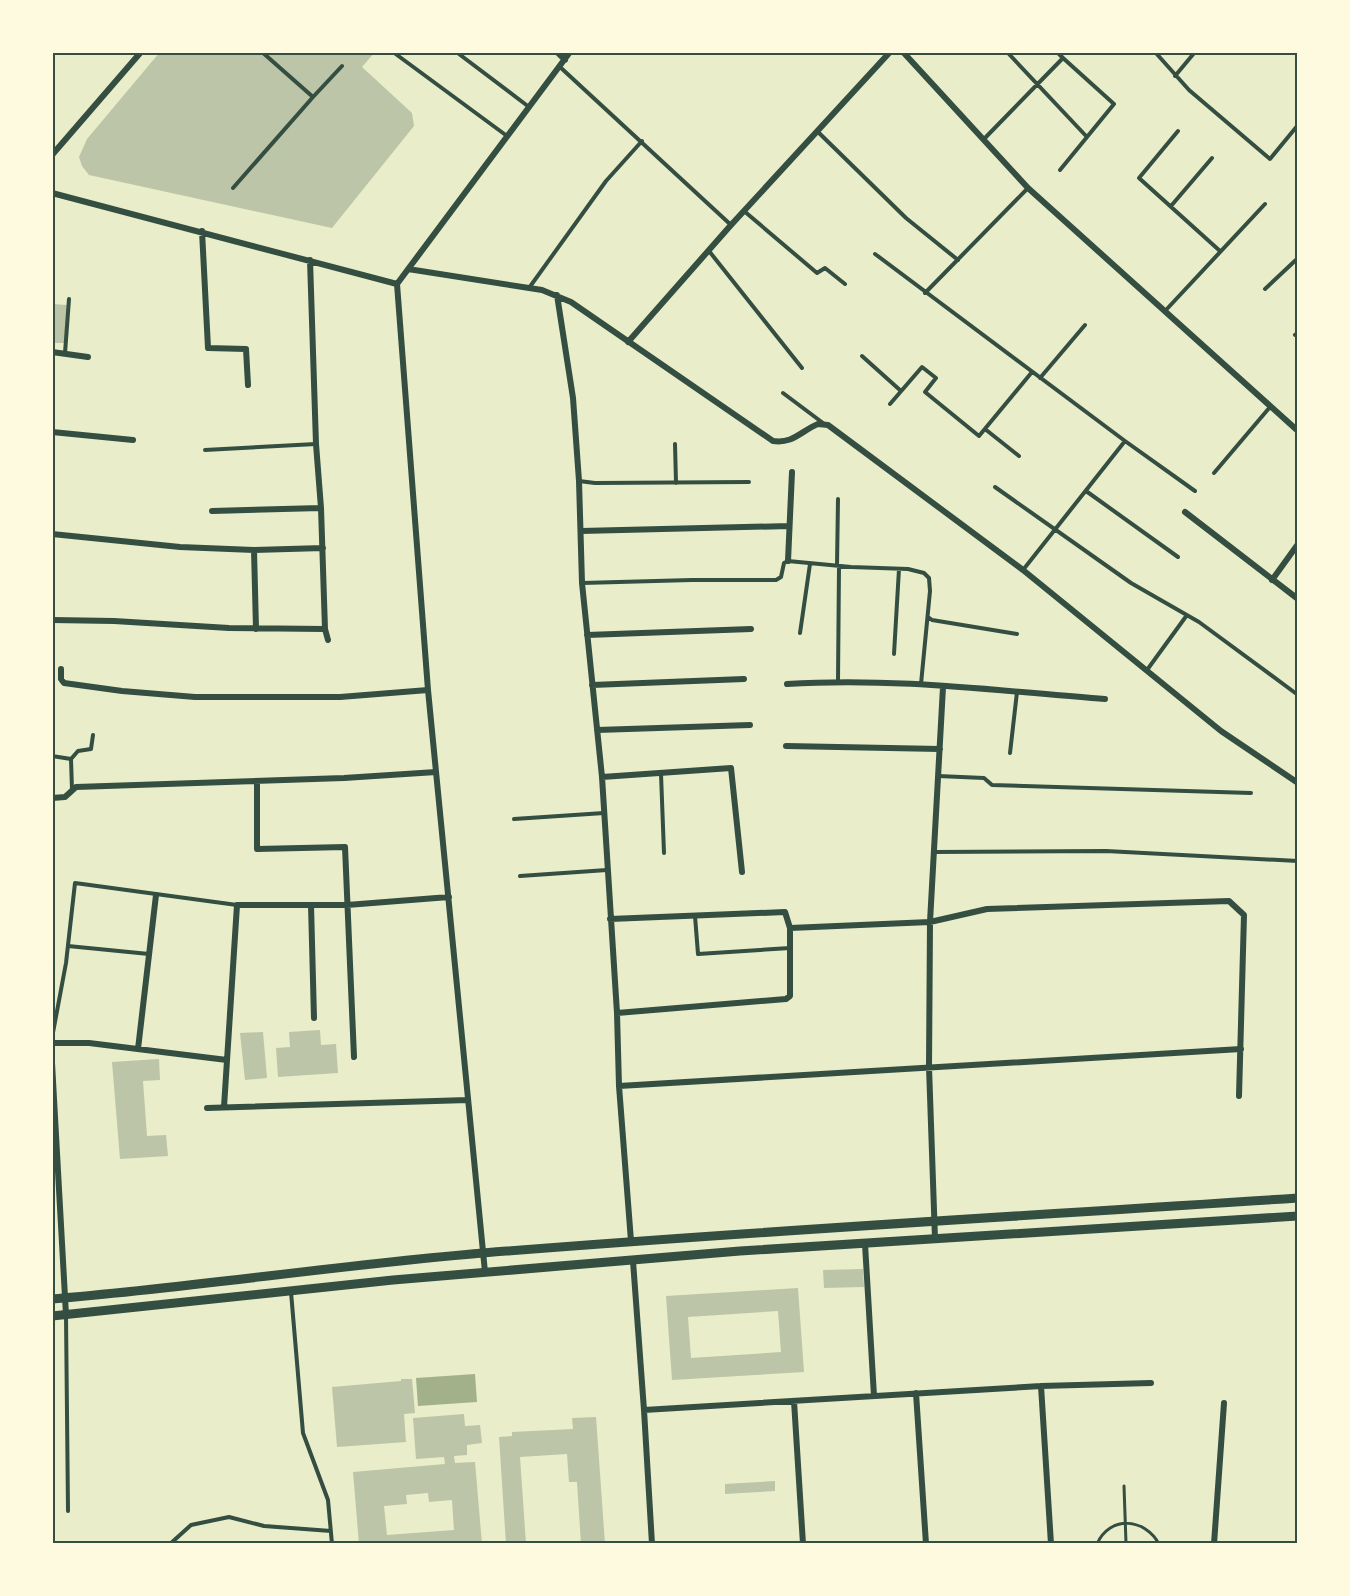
<svg xmlns="http://www.w3.org/2000/svg" width="1350" height="1596" font-family="Lato,sans-serif">
<style>
.water{fill:#a3b18a}
.building{fill:#bcc5a7;fill-rule:evenodd}
.lines{fill:none;stroke-linecap:round;stroke-linejoin:round}
.path{stroke:#344e41;stroke-width:3}
.service{stroke:#344e41;stroke-width:4}
.minor{stroke:#344e41;stroke-width:6}
.tertiary{stroke:#344e41;stroke-width:9}
.neatline{fill:none;stroke:#344e41;stroke-width:2}
</style>
<rect width="100%" height="100%" fill="#e9edc9"/>
<path class="water" d="M475,1374l2,28 -59,4 -2,-28z"/>
<path class="building" d="M160,52h215l-13,15 50,46 2,13 -82,102 -243,-53 -7,-9 -3,-9 8,-18z
M52,304l15,1v38h-15z
M320,1030l1,15 15,-1 2,29 -60,4 -2,-29 14,-1 -1,-15z
M263,1032l4,46 -22,2 -5,-47z
M159,1059l1,21 -17,1 4,55 19,-1 2,21 -48,3 -8,-97z
M863,1269l1,18 -40,1 -1,-18z
M798,1288l6,84 -132,8 -6,-84zM778,1311l3,41 -90,6 -3,-41z
M401,1379h11l3,34 -11,1 2,28 -69,5 -5,-60 69,-6z
M464,1414l1,12 15,-1 2,18 -15,2v10l-13,1 1,7 20,-1 7,82h-123l-6,-72 92,-8 -1,-7 -28,2 -3,-41zM428,1493l1,9 23,-2 2,30 -67,5 -3,-29 23,-2 -1,-9z
M596,1417l9,127h-24l-4,-62h-8l-2,-28 -47,3 6,87h-20l-7,-107 13,-1v-4l61,-3 -1,-11z
M775,1481v10l-50,3v-10z"/>
<g class="lines">
<path class="path" d="M1124,1486l2,57
M1097,1544c13,-29 48,-26 62,0
M1122,1544h11"/>
<path class="service" d="M393,52l114,84
M1007,52l80,85
M1057,52l6,6
M1155,52l34,38 81,69 28,-34
M459,54l70,53
M560,67l171,158
M1175,76l20,-24
M313,97l29,-31
M817,131l89,87 52,42
M1178,131l-39,47 81,73
M984,139l79,-81 51,46 -54,66
M233,188l80,-91 -51,-45
M1171,206l41,-48
M744,211l73,62 8,-5 20,16
M709,251l93,117
M875,254l250,187 70,50
M529,288l77,-107 36,-40
M1265,289l33,-31
M925,293l103,-105
M1165,311l100,-107
M1295,335l3,-2
M65,353l4,-54
M862,356l39,35
M1040,378l45,-53
M783,393l40,30
M890,404l32,-37 14,11 -11,14 54,44 53,-64
M985,429l34,27
M675,444l1,39
M205,450l111,-6
M1214,473l56,-66
M579,481l16,2 154,-1
M995,487l136,96 68,39 99,73
M1086,491l92,66
M837,566l1,-67
M1023,570l102,-129
M582,583l110,-3h84l5,-3 3,-14 4,-2 63,6 57,2 16,4 5,5 1,13 -9,93
M928,617l4,3 85,14
M800,633l10,-69
M894,654l5,-85
M1147,670l40,-55
M838,681l1,-115
M1010,753l7,-61
M52,756l19,3 1,31
M71,759l7,-8 13,-2 2,-14
M661,774l3,79
M938,776l46,2 8,7 259,8
M514,819l90,-6
M934,852l172,-1 192,10
M520,876l87,-6
M695,916l3,38 92,-6
M68,946l81,8
M52,1038l14,-75 9,-80 162,22
M291,1292l12,141 25,67 4,44
M66,1316l2,195
M170,1544l21,-19 38,-8 35,9 67,5"/>
<path class="minor" d="M557,52l8,8
M903,52l125,136 270,243
M52,155l89,-103
M52,193l345,91
M202,231l6,117 38,1 2,36
M310,260l6,184 5,64 4,121 3,11
M408,269l134,21 29,12 202,139c20,3 28,-10 45,-17l10,1 195,145 198,161 77,52
M557,295l16,103 6,83 3,102 20,194 15,236 2,73 12,155
M628,342l103,-117 159,-173
M52,352l36,5
M52,432l81,8
M212,511l109,-3
M1185,512l113,87
M581,531l208,-5
M52,534l128,13 74,3 69,-2
M254,550l2,79
M788,561l4,-89
M1272,580l26,-36
M52,620l62,1 115,7 96,1
M587,635l164,-6
M61,669v10l3,4 58,8 73,6h145l88,-7
M787,684c106,-7 212,7 318,15
M592,685l152,-6
M597,730l153,-5
M786,746l154,3
M602,777l129,-9 11,104
M257,781v68l88,-2 9,210
M52,798l13,-1 11,-10 268,-9 92,-6
M311,905l3,113
M610,919l175,-7 5,16v68l-4,3 -169,14
M790,928l140,-6 57,-13 242,-8 15,14 -5,181
M52,1043h37l138,17
M138,1049l18,-154
M52,1063l14,252
M619,1086l622,-37
M224,1107l13,-202h110l102,-8
M207,1108l261,-8
M935,1239l-6,-172 1,-145 13,-235
M865,1244l9,152
M633,1261l11,149 8,134
M485,1272l-57,-582 -31,-406 173,-232
M1041,1386l10,158
M916,1393l10,151
M794,1401l9,143
M644,1410l397,-24 110,-3
M1214,1544l10,-141"/>
<path class="tertiary" d="M52,1299c144,-12 287,-34 431,-46 271,-22 543,-37 815,-55
M52,1316l341,-36 347,-29 558,-35"/>
</g>
<rect width="1350" height="1596" fill="none" stroke="#fefae0" stroke-width="108"/>
<rect x="54" y="54" width="1242" height="1488" class="neatline"/>
</svg>
